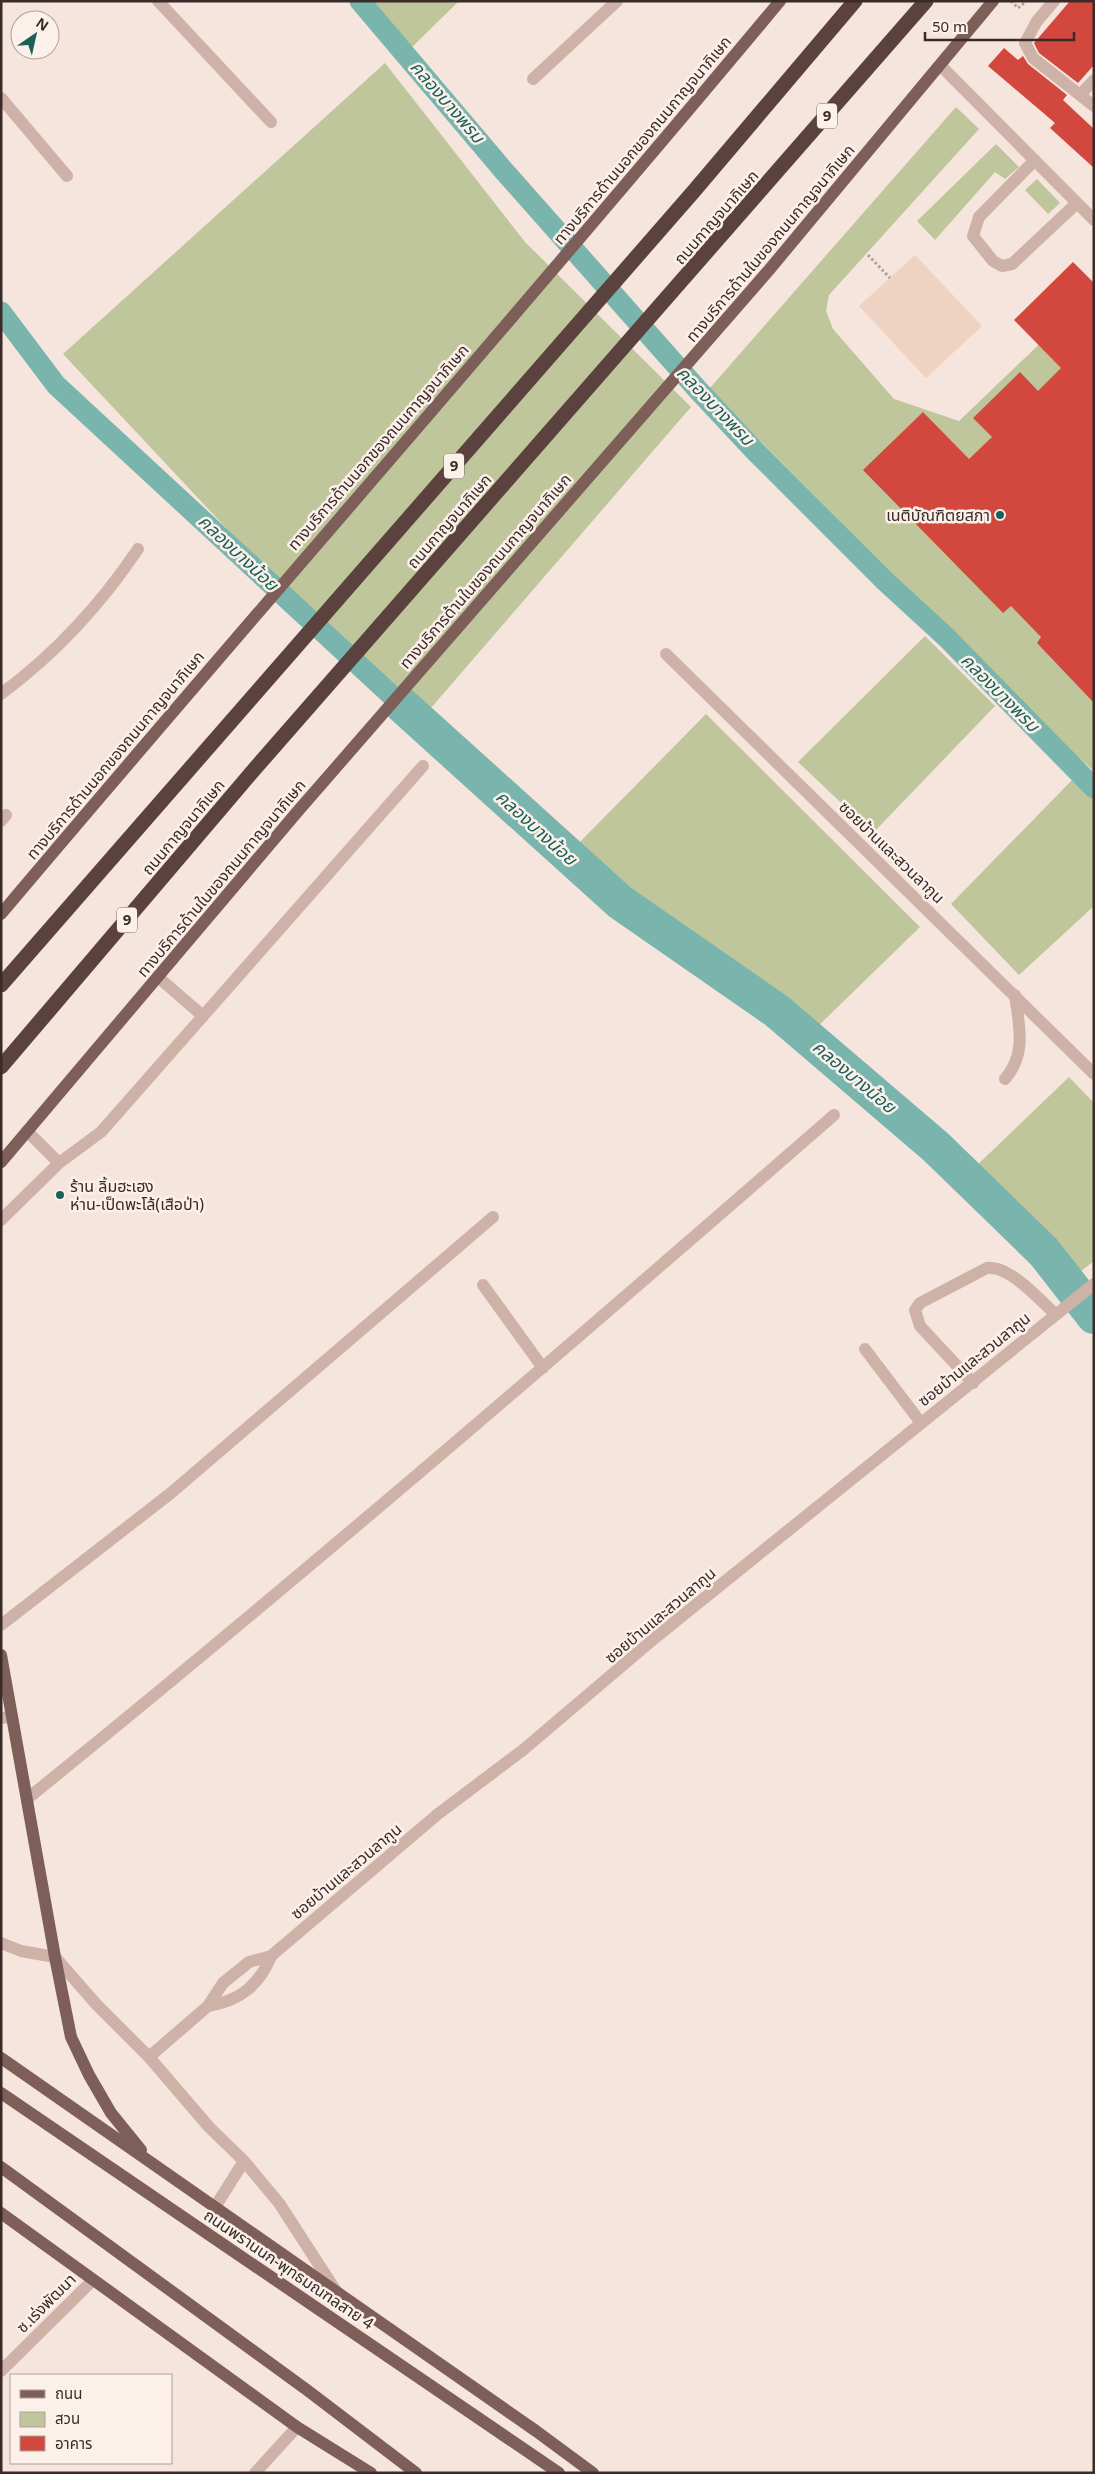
<svg xmlns="http://www.w3.org/2000/svg" width="1095" height="2474" font-family="'Noto Sans','Noto Sans Thai',sans-serif">
<style>
.green{fill:#bfc69b}
.plaza{fill:#eed3c2}
.lines{fill:none;stroke-linecap:round;stroke-linejoin:round}
.canal{stroke:#79b5ad;stroke-width:21}
.river{stroke:#79b5ad;stroke-width:36}
.building{fill:#d2483e}
.path{stroke:#bb9c91;stroke-width:3;stroke-dasharray:2.5 2.5;stroke-linecap:butt}
.minor{stroke:#cfb2a7;stroke-width:12}
.major{stroke:#7e5e58;stroke-width:12}
.highway{stroke:#5c423e;stroke-width:15}
.poi-dot{fill:#196159;stroke:#fcf0ea;stroke-width:2}
.labels{text-anchor:middle;stroke-width:5;stroke-linejoin:round;paint-order:stroke}
.shield{fill:#fcf0ea;stroke:#746662;stroke-width:1}
.shield-label{font-size:15px;font-weight:bold;fill:#3a2b28}
.street-label{font-size:16px;fill:#3a2b28;stroke:#fcf0ea}
.poi-label{font-size:16px;fill:#3a2b28;stroke:#fcf0ea;text-anchor:end}
.water-label{font-size:18px;font-style:italic;fill:#196159;stroke:#fcf0ea}
</style>
<rect width="100%" height="100%" fill="#f5e5dd"/>
<path class="green" d="M368,1h91l-49,48z
M385,63l140,179 166,165 -267,309 -166,-154 -195,-208z
M956,107l23,22 -150,166 -3,16 7,18 61,70 65,22 95,-91 36,35 4,406 -44,-38 -341,-344z
M996,144l23,23 -14,12 -10,-7 -60,68 -18,-19z
M1037,179l23,24 -12,11 -23,-24z
M925,636l70,70 -122,127 -75,-71z
M706,714l214,213 -107,104 -192,-137 -49,-44z
M1072,780l22,20v106l-75,69 -68,-71z
M1069,1077l25,26v158l-13,10 -67,-66 -43,-34z"/>
<path class="plaza" d="M915,255l67,71 -56,52 -67,-72z"/>
<g class="lines">
<path class="canal" d="M360,1l144,170 194,219 57,61 130,130 61,56 148,151
M1,312l55,73 347,321"/>
<path class="river" d="M403,706l217,196 157,109 159,136 108,105 50,64"/>
</g>
<path class="building" d="M1070,1h24v64l-16,18 -39,-30 -5,-10z
M1004,48l14,12 5,-4 5,8 39,31 -4,5 31,29v39l-44,-40 5,-5 -67,-57z
M1073,262l21,21v420l-57,-60 4,-6 -30,-31 -8,7 -140,-143 60,-58 46,47 23,-22 -19,-19 47,-46 18,19 23,-23 -47,-48z"/>
<g class="lines">
<path class="path" d="M1011,1l7,7 9,-7
M868,255l22,23"/>
<path class="minor" d="M158,1l113,121
M1054,1l-17,20 -12,22 8,15 61,48
M941,66l153,154
M533,79l84,-78
M1081,94l13,-14
M1,98l66,78
M1035,160l-56,57 -6,19 20,25 9,5 10,-2 65,-61
M666,654l428,420
M1,694c54,-40 100,-90 137,-145
M1,821l5,-6
M158,977l45,39
M1005,1079c22,-26 14,-53 10,-84
M27,1131l32,32 42,-31 322,-366
M1,1220l58,-57
M483,1285l60,83
M865,1349l56,74
M973,1383l-53,-57 -5,-16 5,-7 67,-35c22,-3 52,31 68,46
M1,1625l170,-132 322,-276
M1,1718l11,-1
M27,1799c274,-222 541,-452 807,-684
M1,1943l20,8 34,6 41,47 53,53 60,70 35,34 35,42 57,88
M208,2006c31,-5 51,-20 63,-50l167,-142 85,-64 133,-113 438,-353
M149,2057l59,-51 15,-23 26,-21 22,-6
M215,2207l29,-46
M1,2371l92,-91
M255,2473l42,-46"/>
<path class="major" d="M1,914c258,-306 523,-605 779,-913
M1,1162l297,-351 471,-541 224,-269
M1,1655l54,302 16,80 18,38 22,38 30,37
M1,2058l535,373 57,42
M1,2093l558,380
M1,2167l306,223 109,83
M1,2213l296,214 74,46"/>
<path class="highway" d="M1,985l693,-794 161,-190
M1,1067l251,-295 674,-771"/>
</g>
<g class="poi-dot">
<circle cx="1000" cy="515" r="5"/>
<circle cx="60" cy="1195" r="5"/>
</g>
<g class="labels">
<g class="shield">
<rect x="817" y="103.5" width="20" height="25" rx="4"/>
<rect x="444" y="453.5" width="20" height="25" rx="4"/>
<rect x="117" y="907.5" width="20" height="25" rx="4"/>
</g>
<g class="shield-label">
<text x="827" y="121">9</text>
<text x="454" y="471">9</text>
<text x="127" y="925">9</text>
</g>
<g class="street-label">
<text transform="translate(642 140) rotate(-50)" y="6">ทางบริการด้านนอกของถนนกาญจนาภิเษก</text>
<text transform="translate(716 217) rotate(-49)" y="6">ถนนกาญจนาภิเษก</text>
<text transform="translate(770 243) rotate(-50)" y="6">ทางบริการด้านในของถนนกาญจนาภิเษก</text>
<text transform="translate(378 447) rotate(-49)" y="6">ทางบริการด้านนอกของถนนกาญจนาภิเษก</text>
<text transform="translate(449 521) rotate(-49)" y="6">ถนนกาญจนาภิเษก</text>
<text transform="translate(485 571) rotate(-49)" y="6">ทางบริการด้านในของถนนกาญจนาภิเษก</text>
<text transform="translate(115 755) rotate(-50)" y="6">ทางบริการด้านนอกของถนนกาญจนาภิเษก</text>
<text transform="translate(183 827) rotate(-50)" y="6">ถนนกาญจนาภิเษก</text>
<text transform="translate(892 852) rotate(44)" y="6">ซอยบ้านและสวนลากูน</text>
<text transform="translate(221 878) rotate(-50)" y="6">ทางบริการด้านในของถนนกาญจนาภิเษก</text>
<text transform="translate(974 1359) rotate(-39)" y="6">ซอยบ้านและสวนลากูน</text>
<text transform="translate(660 1615) rotate(-40)" y="6">ซอยบ้านและสวนลากูน</text>
<text transform="translate(346 1871) rotate(-40)" y="6">ซอยบ้านและสวนลากูน</text>
<text transform="translate(289 2269) rotate(34)" y="6">ถนนพรานนก-พุทธมณฑลสาย 4</text>
<text transform="translate(46 2303) rotate(-45)" y="6">ซ.เร่งพัฒนา</text>
</g>
<g class="poi-label">
<text x="990" y="521">เนติบัณฑิตยสภา</text>
<text x="70" y="1192" text-anchor="start">ร้าน ลิ้มฮะเฮง<tspan x="70" dy="18">ห่าน-เป็ดพะโล้(เสือป่า)</tspan></text>
</g>
<g class="water-label">
<text transform="translate(447 102) rotate(49)" y="6">คลองบางพรม</text>
<text transform="translate(715 406) rotate(46)" y="6">คลองบางพรม</text>
<text transform="translate(238 553) rotate(43)" y="6">คลองบางน้อย</text>
<text transform="translate(1000 693) rotate(45)" y="6">คลองบางพรม</text>
<text transform="translate(536 828) rotate(42)" y="6">คลองบางน้อย</text>
<text transform="translate(854 1077) rotate(40)" y="6">คลองบางน้อย</text>
</g>
</g>
<rect width="1095" height="2474" fill="none" stroke="#3a2b28" stroke-width="5"/>
<rect x="10" y="2374" width="162" height="90" fill="#fcf0ea" stroke="#aea19c"/>
<rect x="20" y="2390" width="25" height="8" fill="#7e5e58" stroke="#aea19c"/>
<text x="55" y="2399" font-size="15" fill="#3a2b28">ถนน</text>
<rect x="20" y="2412" width="25" height="15" fill="#bfc69b" stroke="#aea19c"/>
<text x="55" y="2424" font-size="15" fill="#3a2b28">สวน</text>
<rect x="20" y="2436" width="25" height="15" fill="#d2483e" stroke="#aea19c"/>
<text x="55" y="2449" font-size="15" fill="#3a2b28">อาคาร</text>
<g transform="translate(35 35) rotate(34)"><circle r="24" fill="#fcf0ea" stroke="#aea19c"/>
<path d="M0-4L9 19L0 12L-9 19Z" fill="#196159"/>
<text y="-8" font-size="14" font-weight="bold" text-anchor="middle" fill="#3a2b28">N</text>
</g>
<path d="M925 32v8h149v-8" fill="none" stroke="#3a2b28" stroke-width="2.5"/>
<text x="932" y="32" font-size="15" fill="#3a2b28" stroke="#fcf0ea" stroke-width="4" paint-order="stroke">50 m</text>
</svg>
